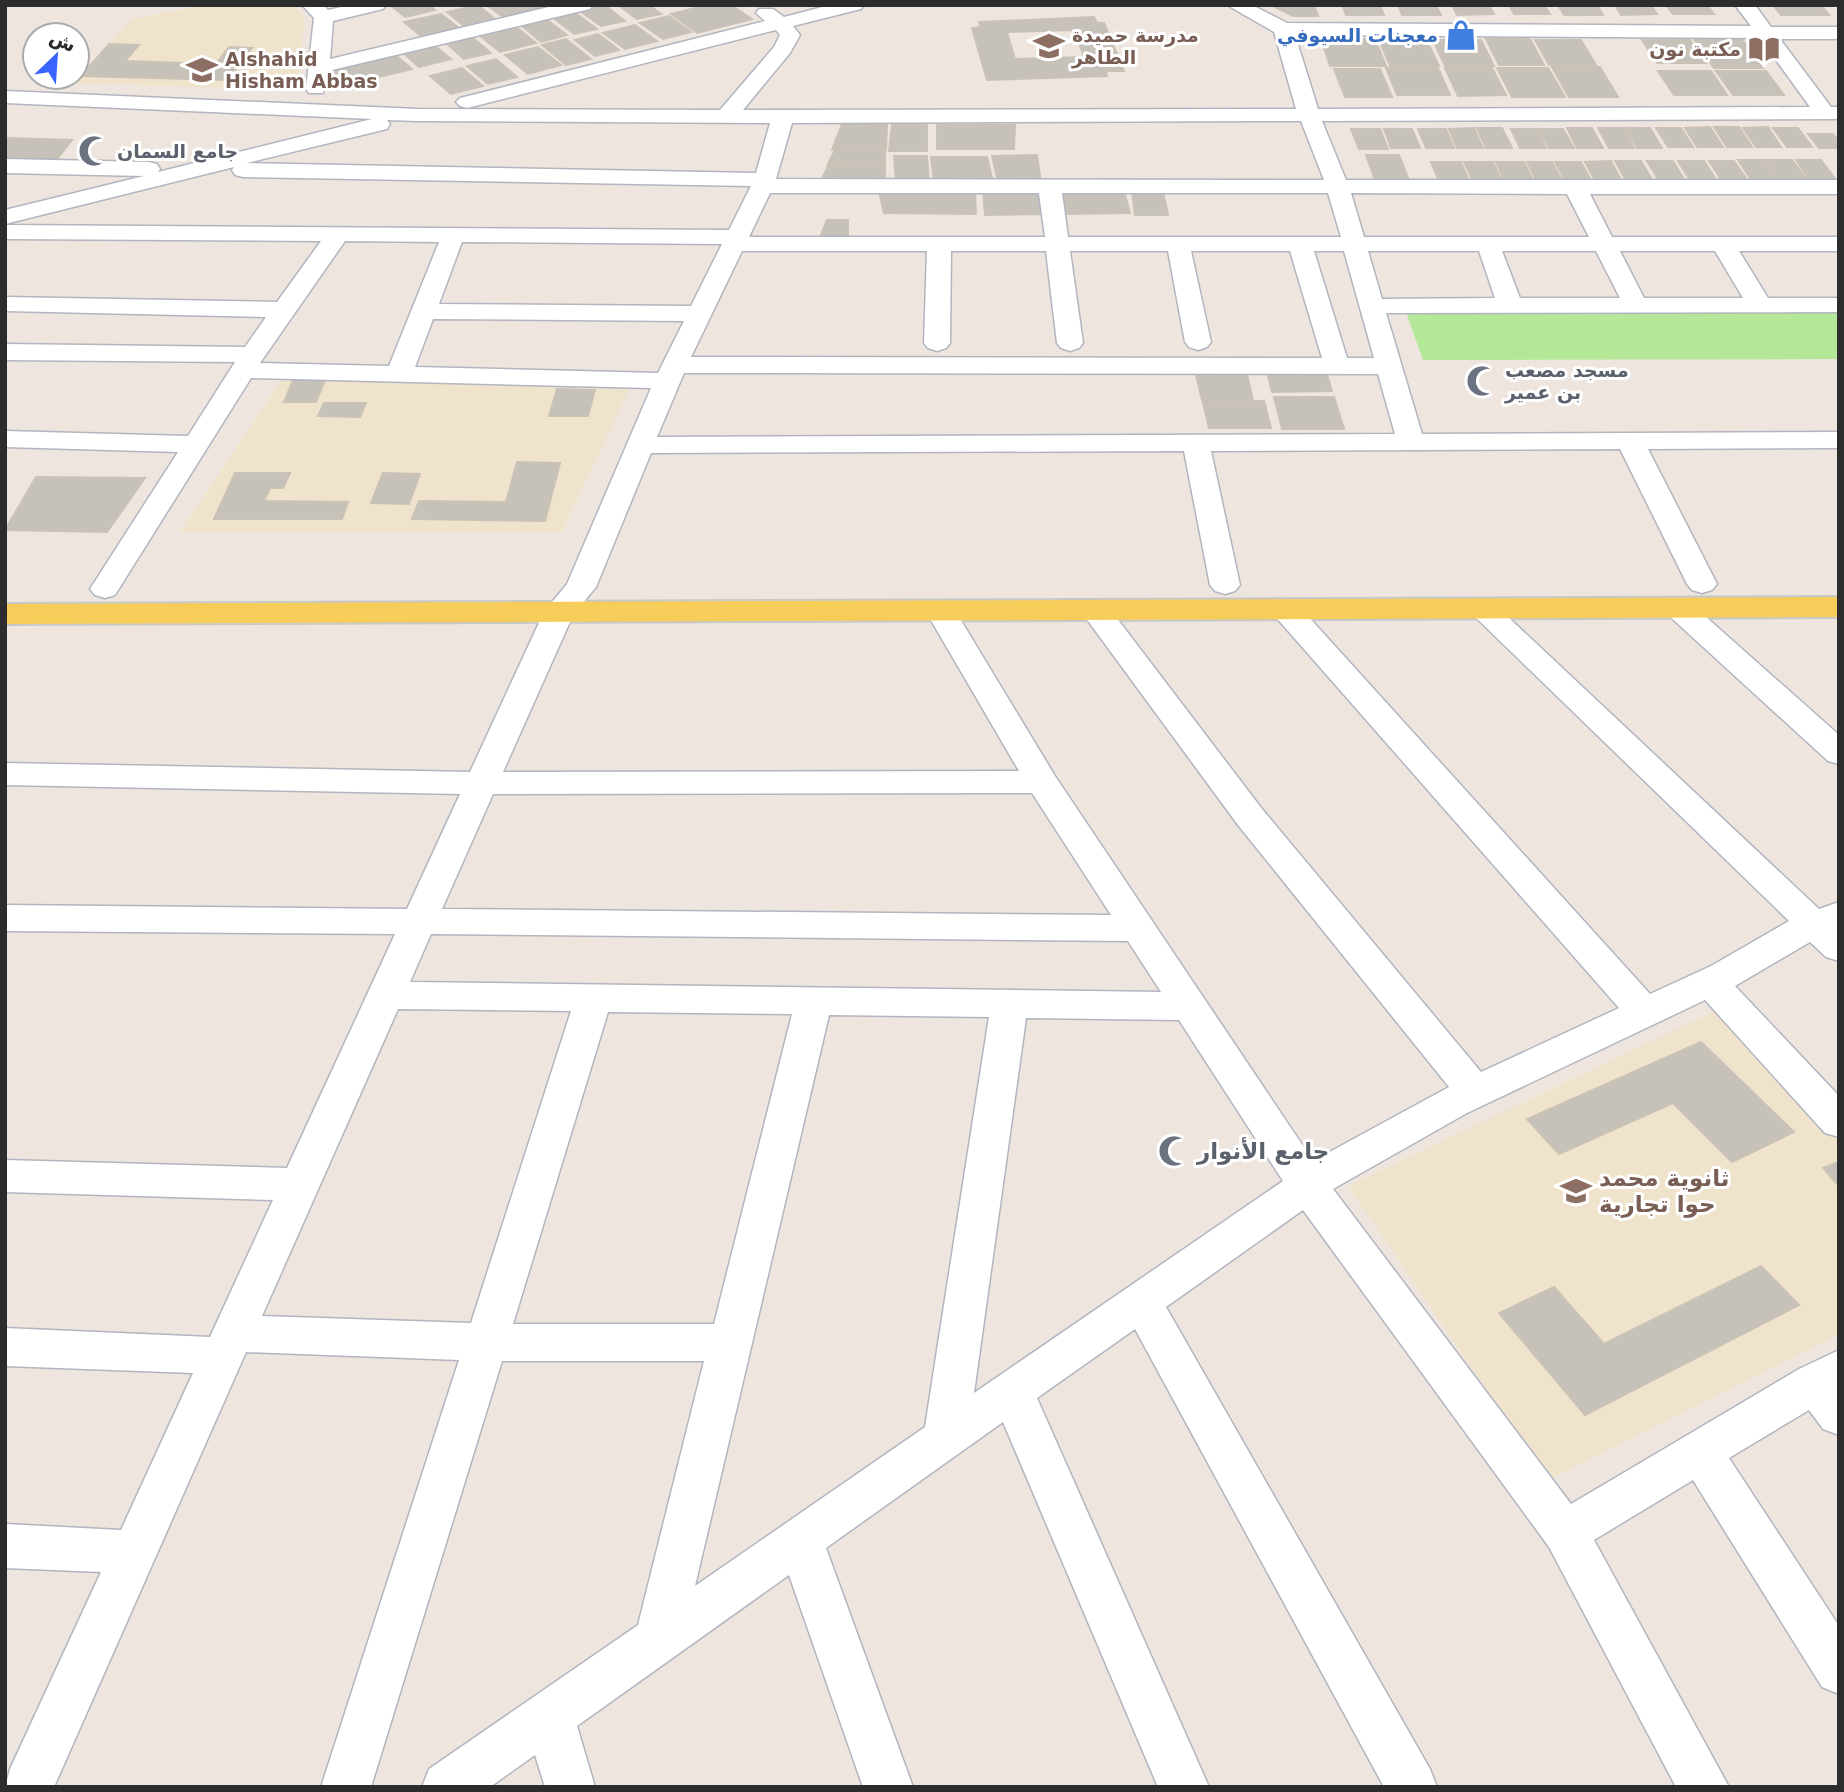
<svg xmlns="http://www.w3.org/2000/svg" width="1844" height="1792" font-family="'DejaVu Sans',Vazirmatn,sans-serif">
<style>
.education{fill:#f0e3cc}
.green{fill:#b5e798}
.building{fill:#c6c1b9;stroke:#cac2b7;stroke-width:2;fill-rule:evenodd}
.lines{fill:none;stroke-linecap:round;stroke-linejoin:round}
.minor-casing{stroke:#b2b5c0;stroke-width:3}
.major-casing{stroke:#c8c8c8;stroke-width:4}
.minor{fill:#fff;fill-rule:evenodd}
.major{fill:#f7cd5a;fill-rule:evenodd}
.labels{text-anchor:middle;stroke-width:6;stroke-linejoin:round;paint-order:stroke}
.far-education-label{font-size:19px;font-weight:bold;fill:#785e54;stroke:#fff;text-anchor:start}
.far-shop-label{font-size:19px;font-weight:bold;fill:#366cbe;stroke:#fff;text-anchor:end}
.far-worship-label{font-size:19px;font-weight:bold;fill:#5b616d;stroke:#fff;text-anchor:start}
.worship-label{font-size:23px;font-weight:bold;fill:#5b616d;stroke:#fff;text-anchor:start}
.education-label{font-size:23px;font-weight:bold;fill:#785e54;stroke:#fff;text-anchor:start}
</style>
<rect width="100%" height="100%" fill="#eee6de"/>
<path class="education" d="M205,5h89l11,15 -9,70 -223,-7 59,-64z
M284,377l347,9 -70,147 -381,-2z
M1721,1008l118,125v201l-291,146 -200,-294z"/>
<path class="green" d="M1839,310v49l-416,1 -17,-48z"/>
<path class="building" d="M390,5h39l6,5 -30,7z
M478,5l18,15 -31,7 -18,-15z
M487,5h50l5,4 -38,9z
M605,5l20,16 -24,5 -21,-15z
M618,5h31l12,9 -24,5z
M707,5h24l21,14 -55,14 -26,-19z
M1271,5h43l4,11h-25z
M1342,5h38l4,10h-38z
M1398,5h38l5,10h-39z
M1452,5h37l5,9 -37,1z
M1509,5h35l6,9h-36z
M1558,5h39l6,10h-39z
M1615,5h36l6,9 -36,1z
M1666,5h41l7,9h-41z
M1773,5h48l8,10h-48z
M574,12l23,17 -23,5 -22,-17z
M441,14l18,14 -37,9 -18,-15z
M669,16l22,16 -28,7 -23,-16z
M1094,17l3,6h7l20,48h-18l1,5 -120,4 -15,-52 9,-1 -2,-5zM1074,30l10,27 -69,2 -8,-27z
M546,19l21,16 -26,7 -20,-17z
M635,25l22,16 -32,8 -22,-16z
M515,26l21,17 -36,9 -21,-17z
M598,34l21,16 -24,6 -20,-16z
M472,37l19,16 -27,6 -18,-16z
M566,39l25,20 -25,6 -24,-20z
M1321,39h54l11,27h-56z
M1379,39h47l13,27h-49z
M1486,39h44l14,26h-45z
M1694,39h48l21,29h-49z
M1433,40h48l13,26h-49z
M1535,40h46l15,25h-47z
M1642,40h48l16,23h-49z
M109,44l30,1 -14,16 91,3 13,-17 23,1 -24,32 -147,-4z
M434,45l17,14 -32,8 -17,-15z
M538,47l23,18 -33,9 -23,-19z
M393,53l19,16 -82,20 6,-22z
M496,59l21,18 -29,7 -21,-18z
M1552,67h48l18,30h-49z
M462,68l21,18 -32,8 -21,-18z
M1386,68h52l12,27h-53z
M1445,68h47l14,27 -48,1z
M1497,68h51l17,29h-53z
M1334,69h46l12,28h-47z
M1658,71h53l16,24h-53z
M1716,71h50l18,24h-51z
M842,124h45l-1,26h-54z
M927,124v27h-38l3,-26z
M937,125h78l-1,24h-77z
M1710,127l13,20h-26l-12,-19z
M1714,127h25l13,20h-25z
M1768,127l13,20h-25l-13,-19z
M1474,128l9,20h-26l-8,-19z
M1477,128h25l10,20h-26z
M1567,128h25l11,20h-26z
M1598,128h25l11,20h-25z
M1625,128h25l12,20h-25z
M1656,128h25l12,19h-25z
M1773,128h25l14,19h-25z
M1351,129h29l8,20h-29z
M1384,129h28l8,19h-29z
M1418,129h28l8,19h-28z
M1511,129h25l10,19h-26z
M1538,129h25l11,19h-25z
M1808,134h25l6,7v7h-20z
M5,138l67,2 -18,23 -49,-1z
M834,152h51v12h-57z
M1037,155l4,28 -43,-1 -6,-26z
M1366,155h33l10,25h-34z
M894,156h33l2,27h-33z
M931,157h56l6,25h-59z
M1738,160h26l14,21h-26z
M1766,160h26l15,20 -27,1z
M1796,160h25l15,20 -26,1z
M1611,161l11,21h-26l-11,-20z
M1615,161h26l12,20 -26,1z
M1647,161h26l12,20h-26z
M1678,161h26l13,20 -26,1z
M1709,161h25l14,20h-26z
M1431,162h30l9,21h-30z
M1464,162h29l10,21h-29z
M1496,162h28l10,20h-29z
M1527,162h25l11,20h-26z
M1555,162h26l11,20h-26z
M885,165v16h-64l7,-15z
M975,191l1,23 -92,-1 -5,-21z
M1037,191l7,23 -59,1 -2,-23z
M1056,191h68l6,22 -67,1z
M1163,191l5,24h-33l-3,-23z
M827,220h21v20h-29z
M1266,368h59l7,23 -60,1z
M1195,370h51l7,30h-51z
M293,380h32l-9,22h-32z
M557,389l38,1 -7,26h-39z
M1274,397h60l10,32h-62z
M1264,401l7,27h-62l-6,-26z
M324,403h42l-6,14 -42,-1z
M517,462l43,1 -15,58 -133,-2 7,-18 87,1z
M235,473h55l-7,15h-13l-6,13 84,1 -6,17h-128z
M383,473l37,1 -11,30 -38,-1z
M36,477l109,1 -38,54 -102,-2z
M1701,1042l93,90 -62,30 -59,-59 -114,51 -32,-35z
M1839,1162v24l-16,-18z
M1761,1266l38,39 -214,110 -86,-102 55,-26 50,57z"/>
<g class="lines">
<defs>
<path id="minor" d="M302,5h21l5,5 22,-5h36l-3,4 -50,12 -3,38 227,-54h36l-3,4 -262,62 -5,22h-14l-3,-4 8,-71z
M830,5h34l-3,4 -68,17 7,9 -10,18 -47,57 553,-1 -22,-77 -47,-27h25l35,18 464,3 -16,-21h20l16,22h68v12h-59l51,68h8v12l-517,2 24,59h493v14h-249l22,43h227v14h-100l29,47h71v14l-453,1 36,121 417,-2v16l-191,1 69,135 -5,6 -10,3 -10,-3 -5,-6 -67,-135 -409,2 29,134 -5,6 -10,3 -10,-3 -5,-6 -26,-134 -533,2 -55,134 -23,28 -70,157 516,-1 -94,-161 4,-6 11,-3 11,3 104,172 258,385 136,-74 -211,-262 -158,-215 4,-6 11,-3 11,3 156,205 219,263 138,-64 -345,-393 -4,-6 4,-6 11,-3 11,3 354,391 61,-28 78,-45 -323,-313 4,-6 11,-3 11,3 327,307 20,-7v59l-13,-4 -16,-15 -75,44 104,110v41l-14,-4 -120,-133 -238,113 -134,76 238,315 228,-135 40,-19v85l-16,-6 -14,-19 -80,48 110,168v68l-17,-7 -129,-207 -99,60 135,247h-53l-127,-240 -246,-337 -137,97 264,462 7,18h-53l-249,-458 -98,69 172,389h-51l-155,-365 -177,126 87,239h-50l-74,-212 -212,151 18,61h-50l-10,-32 -45,32h-68l7,-18 209,-144 66,-264h-202l-131,426h-50l138,-427 -213,-8 -192,435h-49l5,-18 91,-197 -96,-4v-44l116,6 72,-157 -188,-7v-38l205,9 63,-137 -268,-8v-32l282,8 108,-234 -390,-3v-26l402,4 53,-115 -455,-9v-22l465,9 74,-160 23,-28 84,-196 -400,-10 -136,217 -10,3 -10,-3 -5,-6 88,-137 -173,-5v-16l183,5 47,-74 -230,-2v-16l240,3 21,-30 -261,-6v-14l272,5 44,-61 -316,-2v-14l724,5 22,-44 -508,-9 -8,-2 -3,-5 2,-3 -229,57v-14l139,-34 -139,-3v-14l144,3 8,2 3,5 -2,3 214,-53 -367,-16v-12l413,18 302,1 54,-63 6,-12 -4,-5 -309,78 -7,-2 -4,-4 4,-4 305,-77 -9,-8 3,-4h14l11,8zM1295,35l465,3 50,69 -492,2zM387,120l31,1 352,2 -14,50 -509,-10 140,-34 3,-5zM1301,121l23,59 -548,-1 16,-56zM770,193h269l6,44h-296zM1062,193h266l13,44h-273zM1351,193l216,1 22,43h-225zM345,241l94,1 -50,124 -129,-3zM462,242l260,2 -31,62 -252,-2zM742,251h185l-3,92 4,5 9,3 9,-3 4,-5 1,-92h95l11,92 4,5 9,3 9,-3 4,-5 -13,-92h98l17,91 4,5 9,3 9,-3 4,-5 -20,-91h99l32,107 -631,-1zM1314,251h30l30,107h-27zM1368,251h111l16,47 -113,1zM1502,251h94l24,47h-100zM1620,251h95l28,47h-99zM433,319l251,2 -26,52 -243,-6zM684,373l694,1 17,60 -738,3zM1032,793l79,122 -669,-6 51,-115zM431,934l697,7 33,51 -751,-10zM398,1009l173,2 -100,312 -209,-7zM608,1012l184,2 -78,310h-201zM829,1015l160,2 -64,410 -230,159zM1026,1018l153,2 104,161 -309,212z
M1677,598l11,3 151,134v29l-11,-3 -162,-148 -4,-6 4,-6z"/>
<path id="major" d="M1839,597v20l-1834,7v-20z"/>
</defs>
<use href="#minor" class="minor-casing"/>
<use href="#major" class="major-casing"/>
<use href="#minor" class="minor"/>
<use href="#major" class="major"/>
</g>
<defs>
<symbol id="shop-bare" viewBox="-9 -9 18 18"><path d="M-5-2.5h2.3a2.7 3.5 0 0 1 5.4 0H5L5.5 6h-11ZM-1.5-2.5h3a1.5 2.3 0 0 0-3 0Z" fill="#3f7fe0" stroke="#fff" stroke-width="2.5" paint-order="stroke"/></symbol>
<symbol id="school-bare" viewBox="-9 -9 18 18"><path d="M0-5L7-2L0 1L-7-2ZM-4 1L0 2.5L4 1V4Q0 6-4 4Z" fill="#8d6e63" stroke="#fff" stroke-width="2.5" paint-order="stroke"/></symbol>
<symbol id="library-bare" viewBox="-9 -9 18 18"><path d="M-6-4Q-3-5.5-.7-3.5V5Q-3 3-6 4ZM6-4Q3-5.5 .7-3.5V5Q3 3 6 4Z" fill="#8d6e63" stroke="#fff" stroke-width="2.5" paint-order="stroke"/></symbol>
<symbol id="mosque-bare" viewBox="-9 -9 18 18"><path d="M3.5-4.9A6 6 0 1 0 3.5 4.9A5 5 0 1 1 3.5-4.9Z" fill="#6b7280" stroke="#fff" stroke-width="2.5" paint-order="stroke"/></symbol>
</defs>
<g fill-rule="evenodd">
<use href="#shop-bare" x="1439" y="13" width="44" height="44"/>
<use href="#school-bare" x="1027" y="24" width="44" height="44"/>
<use href="#library-bare" x="1742" y="27" width="44" height="44"/>
<use href="#school-bare" x="180" y="48" width="44" height="44"/>
<use href="#mosque-bare" x="72" y="129" width="44" height="44"/>
<use href="#mosque-bare" x="1460" y="359" width="44" height="44"/>
<use href="#mosque-bare" x="1152" y="1129" width="44" height="44"/>
<use href="#school-bare" x="1554" y="1169" width="44" height="44"/>
</g>
<g class="labels">
<g class="far-education-label">
<text x="1072" y="42">مدرسة حميدة<tspan x="1072" dy="22">الطاهر</tspan></text>
<text x="1741" y="56" text-anchor="end">مكتبة نون</text>
<text x="225" y="66">Alshahid<tspan x="225" dy="22">Hisham Abbas</tspan></text>
</g>
<g class="far-shop-label">
<text x="1438" y="42">معجنات السيوفي</text>
</g>
<g class="far-worship-label">
<text x="117" y="158">جامع السمان</text>
<text x="1505" y="377">مسجد مصعب<tspan x="1505" dy="22">بن عمير</tspan></text>
</g>
<g class="worship-label">
<text x="1197" y="1159">جامع الأنوار</text>
</g>
<g class="education-label">
<text x="1599" y="1186">ثانوية محمد<tspan x="1599" dy="26">حوا تجارية</tspan></text>
</g>
</g>
<rect width="1844" height="1792" fill="none" stroke="#2c2c2c" stroke-width="14"/>
<g transform="translate(56 56) rotate(25)"><circle r="33" fill="#ffffff" stroke="#ababab" stroke-width="2"/>
<path d="M0-5L12 26L0 18L-12 26Z" fill="#3a64ff"/>
<text y="-10" font-size="19" font-weight="bold" text-anchor="middle" fill="#2c2c2c">ش</text>
</g>
</svg>
